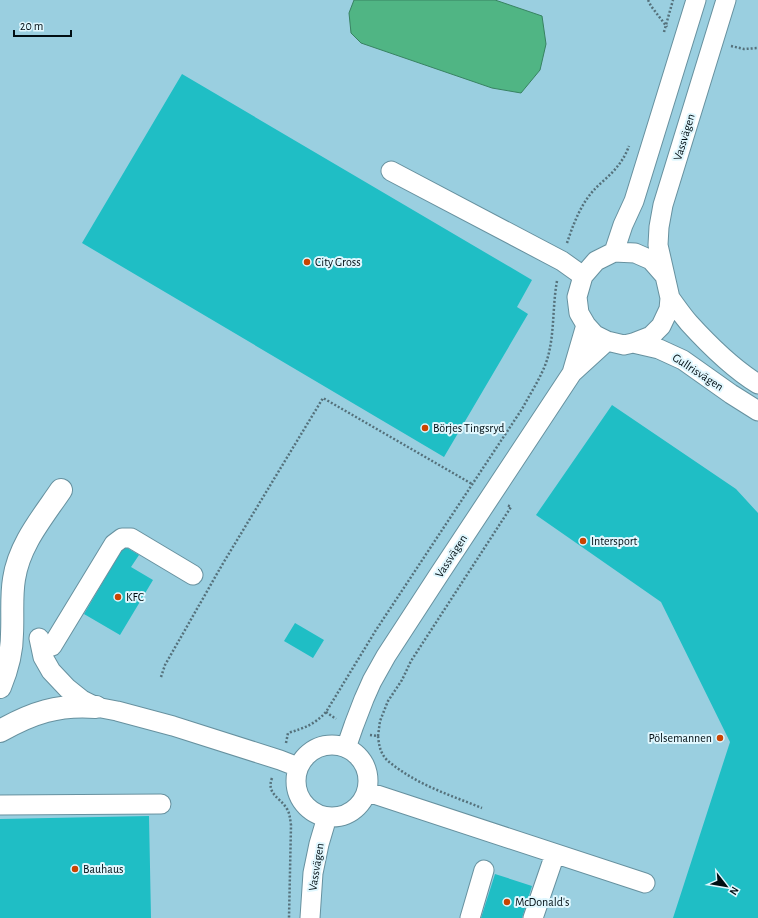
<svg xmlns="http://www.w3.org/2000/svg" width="758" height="918" font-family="'Alegreya Sans',sans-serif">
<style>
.built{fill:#9acfe0}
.water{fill:#50b584;stroke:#388362}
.building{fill:#1fbec5}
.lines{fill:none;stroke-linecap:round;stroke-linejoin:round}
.minor-casing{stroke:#67919f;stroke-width:21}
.highway-casing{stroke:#67919f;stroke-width:24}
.path{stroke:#55717b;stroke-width:2.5;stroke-dasharray:2 2;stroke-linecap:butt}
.minor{stroke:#fff;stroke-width:19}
.highway{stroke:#fff;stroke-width:22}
.poi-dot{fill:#ca4401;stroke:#e0f7fe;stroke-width:1.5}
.labels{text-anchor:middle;stroke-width:4;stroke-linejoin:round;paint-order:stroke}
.street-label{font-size:12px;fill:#010e13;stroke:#e0f7fe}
.poi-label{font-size:12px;fill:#010e13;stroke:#e0f7fe;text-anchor:start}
</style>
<rect width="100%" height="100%" fill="#addae8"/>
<path class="built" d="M0,0h758v918h-758z"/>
<path class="water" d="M354,0h141l47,16 4,28 -6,26 -19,23 -29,-5 -131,-45 -10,-10 -2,-20z"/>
<path class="building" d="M182,74l350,206 -15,27 11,7 -84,143 -362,-214z
M612,405l124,84 22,24v405h-85l57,-176 -69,-140 -125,-87z
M124,546l15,9 -8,12 22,13 -33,55 -36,-21z
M295,623l29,17 -11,18 -29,-17z
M149,816l2,102h-151v-99z
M495,874l37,12 -10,32h-41z"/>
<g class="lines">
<defs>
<path id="minor" d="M391,171l171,90 21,15
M614,252l9,-27 11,-24 62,-201
M665,276l-14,-16 -16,-7 -21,-1 -18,9 -13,15 -6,21 2,16 7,12 9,10 12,6 17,4 9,-2 18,-7 10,-10 8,-17 1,-11 -12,-53 1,-18 4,-22 63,-205
M670,298c6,8 12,17 19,25 20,22 43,45 69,61
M633,343l26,6 24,11 48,34 27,17
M572,373l14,-48
M39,638l4,19 8,14 16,17 15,12 14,7 21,4 56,15 107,34 18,7
M52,646l62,-102 8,-6h9l62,37
M296 781a36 36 0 1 1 72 0a36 36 0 1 1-72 0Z
M346,748l8,-23 10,-26 8,-18 14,-25 54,-83 132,-200 35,-32
M368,792l277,91
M0,805l161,-1
M310,918l3,-45 6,-29 8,-27
M470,918l14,-48
M533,918l22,-64"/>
<path id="highway" d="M0,687c7,-17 12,-35 12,-53 1,-19 -1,-37 2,-55 5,-34 28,-61 47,-89
M0,731c32,-18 58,-27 96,-24"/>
</defs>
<use href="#minor" class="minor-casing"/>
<use href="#highway" class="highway-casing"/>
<path class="path" d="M648,0l3,6 16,21
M664,32l9,-32
M731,46l13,3 14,-1
M567,243c6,-18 13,-37 26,-52 7,-8 17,-15 24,-24 5,-6 9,-13 12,-21
M161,677l4,-12 57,-100 101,-167 149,86
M326,712l10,7
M370,735l8,1 2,-15 8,-20 14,-21 9,-19 100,-154 -4,-2
M378,736c1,9 2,16 8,23 5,5 11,9 17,13 24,16 52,25 79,36
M286,743l2,-10c16,-5 26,-8 38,-21l50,-82 146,-221c8,-15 18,-30 24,-46 9,-26 6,-55 11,-82
M272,778c-6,16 8,19 15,31 3,5 3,10 4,16l-2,93"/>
<use href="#minor" class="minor"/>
<use href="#highway" class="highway"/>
</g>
<g class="poi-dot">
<circle cx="307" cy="262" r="4"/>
<circle cx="425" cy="428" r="4"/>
<circle cx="583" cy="541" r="4"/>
<circle cx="118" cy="597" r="4"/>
<circle cx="720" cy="738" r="4"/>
<circle cx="75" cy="869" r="4"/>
<circle cx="507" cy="902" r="4"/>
</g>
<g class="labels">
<g class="street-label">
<text transform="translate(684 137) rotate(-73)" y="4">Vassvägen</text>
<text transform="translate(698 372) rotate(33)" y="4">Gullrisvägen</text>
<text transform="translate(451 556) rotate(-57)" y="4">Vassvägen</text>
<text transform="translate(316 867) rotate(-81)" y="4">Vassvägen</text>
</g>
<g class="poi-label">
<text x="315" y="266">City Gross</text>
<text x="433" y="432">Börjes Tingsryd</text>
<text x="591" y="545">Intersport</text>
<text x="126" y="601">KFC</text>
<text x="712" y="742" text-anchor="end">Pölsemannen</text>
<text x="83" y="873">Bauhaus</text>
<text x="515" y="906">McDonald's</text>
</g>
</g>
<g transform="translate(726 886) rotate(121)" stroke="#e0f7fe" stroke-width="3" paint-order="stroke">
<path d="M0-3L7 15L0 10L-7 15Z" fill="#010e13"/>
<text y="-6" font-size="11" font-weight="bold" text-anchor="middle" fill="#010e13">N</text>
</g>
<path d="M14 30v6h57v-6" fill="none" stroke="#010e13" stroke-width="2"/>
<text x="20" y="30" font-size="12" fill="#010e13" stroke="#e0f7fe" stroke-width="3" paint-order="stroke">20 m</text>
</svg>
